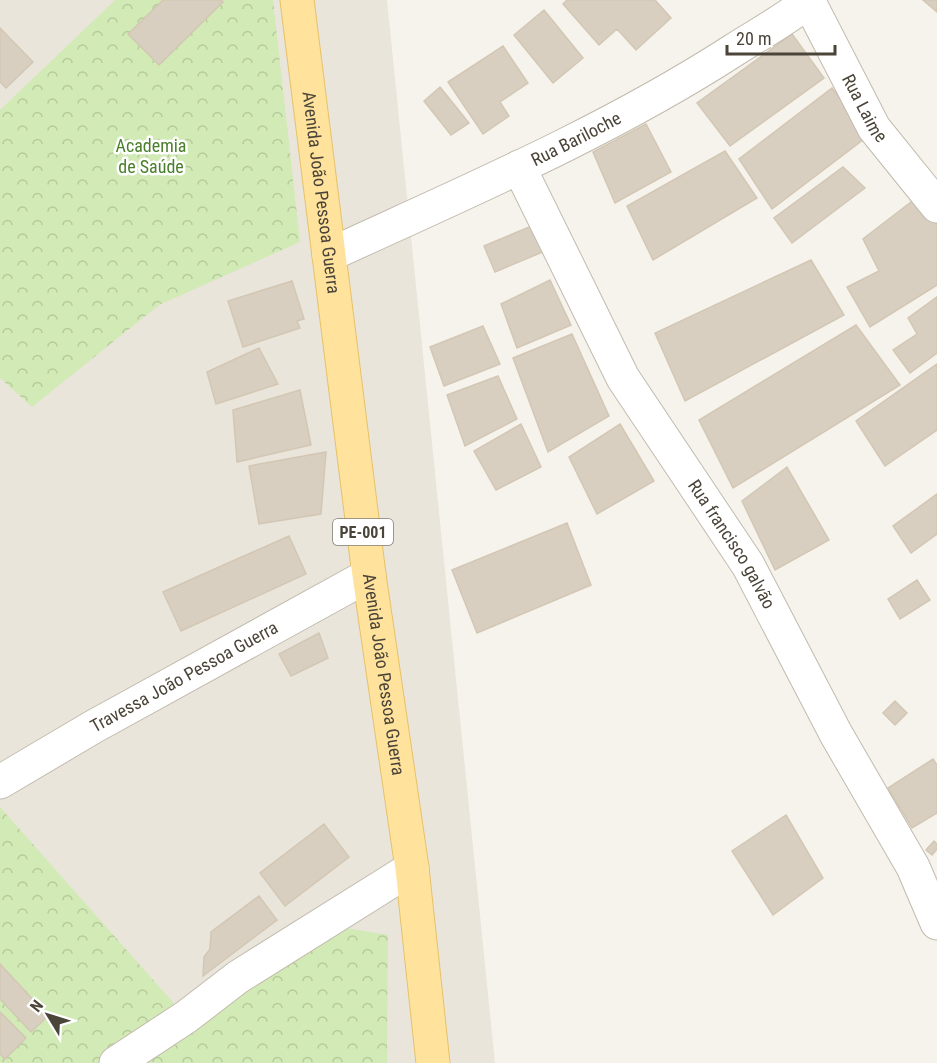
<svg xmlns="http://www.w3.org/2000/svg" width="937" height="1063" font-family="'Roboto Condensed',sans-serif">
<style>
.residential{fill:#eae5da}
.forest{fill:url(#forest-crowns)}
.building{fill:#d8cfc1;stroke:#d3c7b4;stroke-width:1.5}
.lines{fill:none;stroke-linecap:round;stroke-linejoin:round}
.minor-casing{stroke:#c2bbae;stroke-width:35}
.primary-casing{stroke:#e6c16a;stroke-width:35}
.minor{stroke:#fff;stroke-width:33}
.primary{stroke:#ffe39c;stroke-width:33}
.labels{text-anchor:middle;stroke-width:5;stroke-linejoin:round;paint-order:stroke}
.shield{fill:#fff;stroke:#817c74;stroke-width:1.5}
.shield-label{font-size:16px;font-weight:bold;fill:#4b4439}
.street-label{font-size:18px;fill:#4b4439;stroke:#fff}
.park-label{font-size:18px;fill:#4a7f2a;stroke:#fff}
</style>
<defs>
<pattern id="forest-crowns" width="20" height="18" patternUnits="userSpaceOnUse" patternTransform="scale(1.5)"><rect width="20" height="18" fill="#d2eab5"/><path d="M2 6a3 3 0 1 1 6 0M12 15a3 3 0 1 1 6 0" fill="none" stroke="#b6ca9c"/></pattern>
</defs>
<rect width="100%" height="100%" fill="#f6f3ec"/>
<path class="residential" d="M0,0h387l108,1063h-495z"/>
<path class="forest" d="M115,0h158l27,242 -141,63 -127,102 -32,-29v-268z
M0,807l186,210 160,-89 42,7 -1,128h-387z"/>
<path class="building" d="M163,0h58l2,2 -64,63 -31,-31z
M567,0h88l16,18 -35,32 -19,-21 -18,16 -36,-41z
M923,0h14v12z
M544,10l39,48 -30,25 -39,-48z
M0,28l33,34 -27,26 -6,-6z
M792,34l32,44 -94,68 -33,-43z
M503,46l25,37 -28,19 9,14 -26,18 -35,-52z
M440,87l29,36 -18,12 -27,-34z
M832,88l36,48 -96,73 -33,-50z
M646,124l25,48 -56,31 -22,-51z
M725,151l32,47 -104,62 -26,-54z
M843,167l22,21 -73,55 -18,-25z
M920,195l17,24v66l-67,42 -23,-40 32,-16 -16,-32z
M534,225l11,26 -50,21 -11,-26z
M811,260l33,55 -159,86 -30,-68z
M550,280l21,45 -54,23 -16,-44z
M292,281l12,38 -7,2 3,7 -57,19 -15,-46z
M937,297v56l-27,20 -17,-23 24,-16 -9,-16z
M856,325l44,60 -167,103 -34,-68z
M483,326l17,38 -56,22 -14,-39z
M572,334l37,82 -61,36 -35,-94z
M259,348l19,36 -62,20 -9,-32z
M937,364v66l-52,36 -29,-45z
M498,376l19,43 -52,27 -18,-51z
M300,390l11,55 -74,17 -4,-52z
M521,424l20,43 -45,23 -22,-39z
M620,424l34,57 -57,33 -28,-57z
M326,452l-5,62 -62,10 -10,-58z
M787,467l42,73 -54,30 -33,-69z
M937,494v40l-26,19 -18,-27z
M567,523l24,62 -114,48 -25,-63z
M289,536l17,38 -125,57 -18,-39z
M917,580l13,20 -30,19 -12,-20z
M319,633l9,25 -37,18 -12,-22z
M895,701l12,12 -12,12 -12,-12z
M933,759l4,6v48l-25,15 -24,-40z
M786,815l37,63 -50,37 -41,-64z
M324,824l25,33 -64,49 -25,-33z
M934,841l3,3v5l-5,6 -6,-5z
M259,896l18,24 -74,56 1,-19 6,-8 1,-17z
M0,964l48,52 -17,16 -31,-33z
M0,1012l26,26 -21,21 -5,-5z"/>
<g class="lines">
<defs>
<g id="minor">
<path id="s1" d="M808,0l66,128 63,78"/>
<path id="s2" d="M519,167l104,211 125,187 88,169 77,133 24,56"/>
<path id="s3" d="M329,255c137,-63 278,-123 405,-205 25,-16 53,-31 76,-50"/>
<path id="s4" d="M0,782l93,-55 276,-152"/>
<path d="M116,1063l70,-46 52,-40 174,-109"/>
</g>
<g id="primary">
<path id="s5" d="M297,0l72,575 43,293 21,195"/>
</g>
</defs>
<use href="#minor" class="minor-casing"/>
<use href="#primary" class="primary-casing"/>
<use href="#minor" class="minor"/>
<use href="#primary" class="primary"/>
</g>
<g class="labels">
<rect class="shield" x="333" y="519" width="60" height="26" rx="4.5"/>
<g class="shield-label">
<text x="363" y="538">PE-001</text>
</g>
<g class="street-label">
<text dy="6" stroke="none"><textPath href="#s1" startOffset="122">Rua Laime</textPath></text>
<text dy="6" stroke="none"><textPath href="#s3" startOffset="273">Rua Bariloche</textPath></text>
<text dy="6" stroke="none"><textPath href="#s5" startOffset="194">Avenida João Pessoa Guerra</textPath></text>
<text dy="6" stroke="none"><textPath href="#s2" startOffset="434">Rua francisco galvão</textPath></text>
<text dy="6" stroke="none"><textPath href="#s5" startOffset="680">Avenida João Pessoa Guerra</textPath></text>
<text dy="6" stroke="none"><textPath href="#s4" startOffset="212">Travessa João Pessoa Guerra</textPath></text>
</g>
<g class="park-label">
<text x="151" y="152">Academia<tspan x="151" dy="21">de Saúde</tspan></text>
</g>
</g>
<g transform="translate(48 1015) rotate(308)" stroke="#ffffff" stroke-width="4.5" paint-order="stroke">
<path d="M0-4.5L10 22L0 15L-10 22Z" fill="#4b4439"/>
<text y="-9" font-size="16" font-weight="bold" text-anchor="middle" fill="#4b4439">N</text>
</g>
<path d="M727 45v9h108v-9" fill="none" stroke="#4b4439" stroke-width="3"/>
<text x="736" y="45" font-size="18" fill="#4b4439" stroke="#ffffff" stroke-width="4.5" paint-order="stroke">20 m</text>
</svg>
